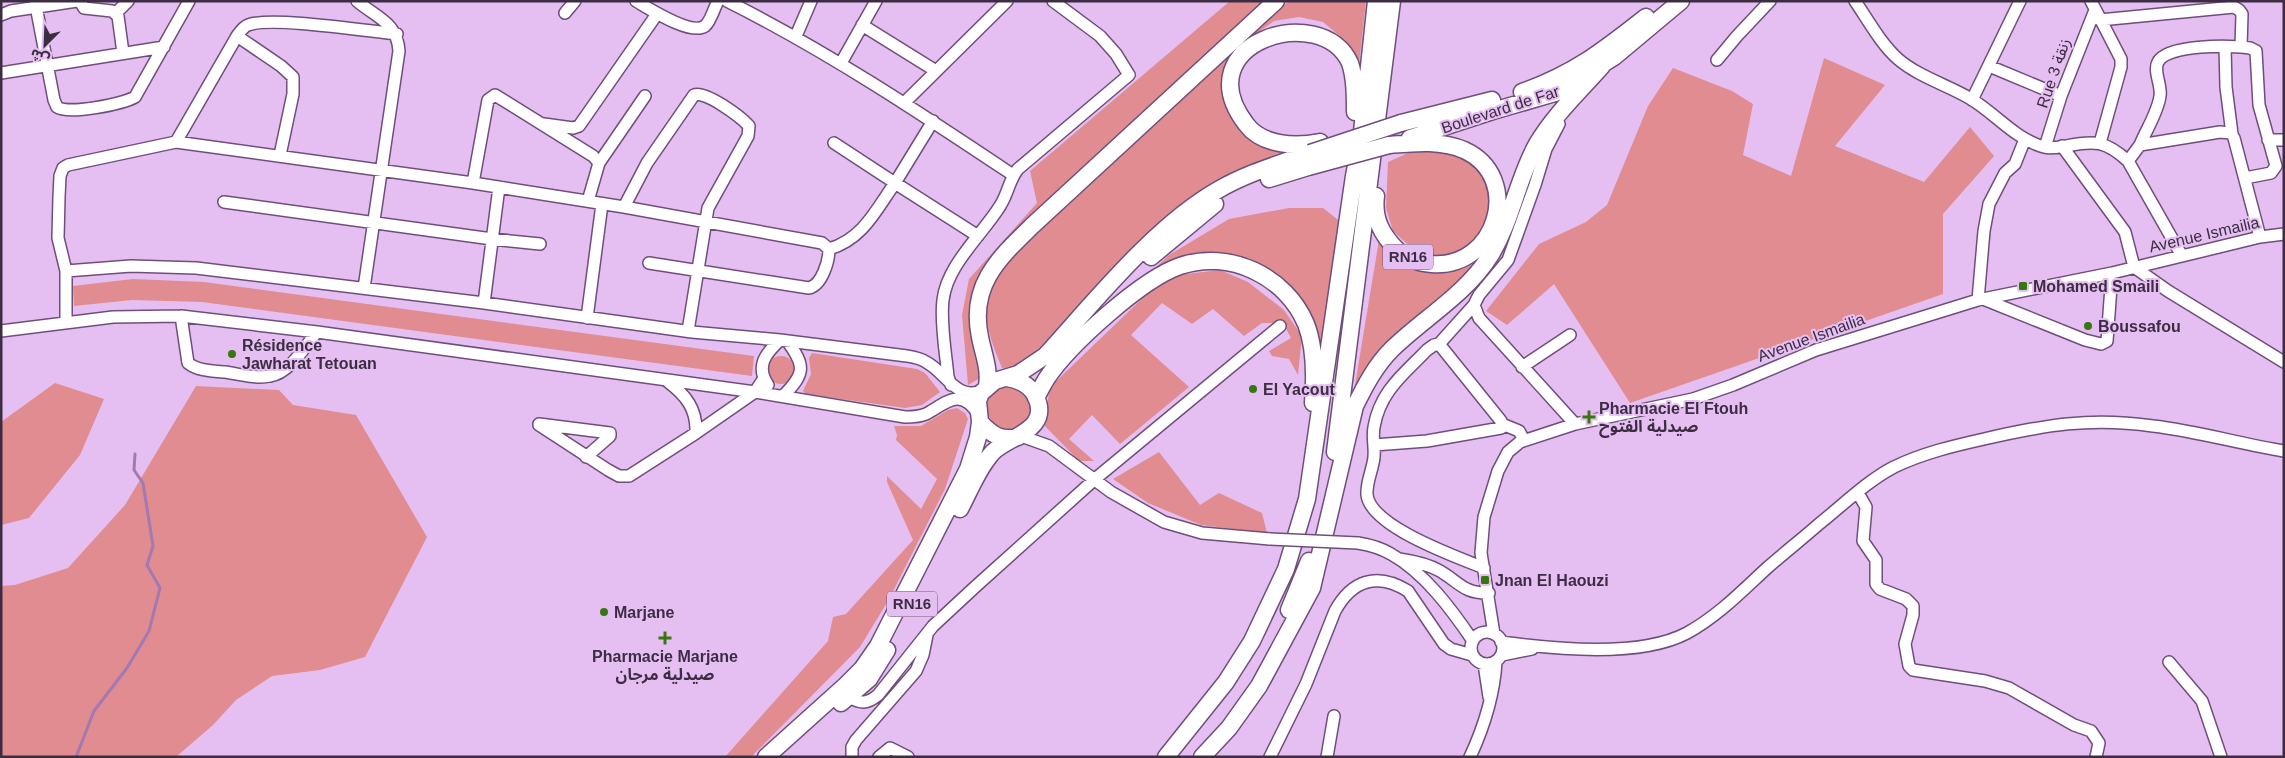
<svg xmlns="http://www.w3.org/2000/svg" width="2285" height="758" font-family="Helvetica,'Noto Sans Arabic',sans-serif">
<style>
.green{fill:#e18c90}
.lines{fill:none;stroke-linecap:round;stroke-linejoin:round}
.stream{stroke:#a279b0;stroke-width:3}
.minor-casing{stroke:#6f4e7b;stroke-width:14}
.highway-casing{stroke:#6f4e7b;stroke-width:19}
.minor{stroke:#fff;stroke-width:11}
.highway{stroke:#fff;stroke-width:16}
.minor-bridge-casing{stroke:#6f4e7b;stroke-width:14;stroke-linecap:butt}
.highway-bridge-casing{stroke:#6f4e7b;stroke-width:19;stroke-linecap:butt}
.minor-bridge{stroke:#fff;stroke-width:11}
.highway-bridge{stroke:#fff;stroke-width:16}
.poi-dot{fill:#387610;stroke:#e5bff2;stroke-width:2}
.labels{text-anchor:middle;stroke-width:4;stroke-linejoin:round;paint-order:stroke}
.shield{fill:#e5bff2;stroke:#6f5977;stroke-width:1}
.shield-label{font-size:15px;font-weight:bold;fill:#3c2d42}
.street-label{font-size:16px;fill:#3c2d42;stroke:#e5bff2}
.poi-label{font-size:16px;font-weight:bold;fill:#3c2d42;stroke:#e5bff2;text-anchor:start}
</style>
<rect width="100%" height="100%" fill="#e5bff2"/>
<path class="green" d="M1230,1h42l-287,276 -3,100 -14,8 -6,-70 7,-36 68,-76 -7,-32z
M1289,1h77l-7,63 -12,-22 -24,-20 -24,-5 -25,4 -24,17 -15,24 -1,31 14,32 51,24 -130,66 -148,152 -19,1c-12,-30 -25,-59 -7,-90 6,-10 16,-19 23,-27z
M1824,58l61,27 -50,61 89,36 46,-55 24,29 -51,58v80l-313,109 -76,-119 -47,41 -21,-14 53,-67 47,-22 21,-17 41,-99 25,-38 59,23 21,13 -10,51 48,21z
M1417,149l30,3 23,6 13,11 10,37 -13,32 -16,13 -22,7 -27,-7 -22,-20 -7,-23 2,-46z
M1289,208h34l19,15 -21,135 -8,-39 -18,-26 -16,-18 -29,-16 -35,-6 -68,23 22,-21 60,-36z
M1379,240l17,18 35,14 32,-3 21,-11 -132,145z
M1220,270l28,12 36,28 18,26 -4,39 -9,-16 -17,-3 -3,-5 22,-13 -8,-15h-21l-18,13 -31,-27 -21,15 -30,-21 -31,32 58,52 -69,57 -28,-29 -23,24 25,22h-15l-35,-36 6,-38 101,-97 26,-15z
M133,279l71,3 550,74 -2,20 -550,-74 -70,-2 -58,6 -1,-20z
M812,353l105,16 8,4 15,19 -18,13 -17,3 -99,-14 -3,-3 8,-17 -2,-16z
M767 370a14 14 0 1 1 28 0a14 14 0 1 1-28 0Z
M55,383l49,16 -24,56 -51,63 -28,7v-103z
M987 407a22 22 0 1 1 44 0a22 22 0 1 1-44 0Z
M196,386l83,4 14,15 63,10 71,122 -62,120 -45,13 -48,6 -36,24 -23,25 -37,32h-175v-171l14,-1 53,-17 57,-63z
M957,408l8,5 3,6 -23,70 -57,112 -28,46 -109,110h-26l103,-116 5,-24 13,-3 67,-74 -26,-58v-6l34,33 16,-30 -41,-39 1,-5 -3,-9h27l27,-16z
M1159,452l41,53 19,-12 43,20 5,20 -66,-8 -53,-22 -35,-24z"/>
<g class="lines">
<path class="stream" d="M76,757l18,-46 33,-43 22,-37 11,-43 -13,-23 6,-19 -10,-63 -9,-13 1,-16"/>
<defs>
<path id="minor" d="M35,1l19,99 3,7c12,8 65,-3 78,-10l54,-96
M80,1l4,7 28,3 6,5 5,37
M357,1c20,17 40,21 42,50l-35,237
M636,1c14,8 55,35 69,25 6,-5 9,-18 13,-25
M727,1c100,50 193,112 286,174
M1855,1c13,19 26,43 43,58 21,18 50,26 73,40 25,15 44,40 73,48 7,2 15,0 22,-1 29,-6 40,-5 62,15l54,95
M2091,1l30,58v8l-21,76
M116,13l12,-12
M565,13l10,-12
M1,15l10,-4 66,-10
M2100,20l134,-13 5,3 3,4 -1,33
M862,25l74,46
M237,36l44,30 12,11v17l-13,61
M796,36l15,-35
M2225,47l1,40 6,47
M1717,60l20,-24 33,-35
M841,63l35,-62
M1989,66l72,30
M1,73l163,-26
M1972,100l48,-99
M904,103l103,-102
M544,124l29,4 6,-2 78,-112
M1559,124l-13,25 -11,36 -27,75 -29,35 -5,10 5,13 96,106
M2268,140h16
M176,142l61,-106c3,-4 6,-9 11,-11 23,-9 119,6 149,9
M834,143l61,40 38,-62
M2140,145c6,-15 18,-33 20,-49 2,-10 -7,-25 -2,-34 8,-18 75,-17 92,-14l6,3 3,54 17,61 -5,7 -26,5
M2062,146l63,86 9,35 34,24 116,71
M2045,147l16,-51 34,-86
M2128,161l12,-16 80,-13 11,1 3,5 26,99
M473,183l151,24 198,36 7,6c0,12 -7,36 -20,39l-160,-25
M588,201l11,-38 46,-67
M224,202l268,37 48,5
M624,207l23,-44 47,-68c11,-5 47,22 55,31l-1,10 -40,72 -20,123
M829,249c34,-10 47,-39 66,-66l83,53
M66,271l65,-5 65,2 288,35 208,29 88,8 127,16c6,1 13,2 19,6 20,10 31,41 58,28
M1983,299l102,41 16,4 6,-3 5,-68
M1978,300l6,-69 5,-27 16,-31 10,-9 10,-25
M484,303l15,-116
M181,316l7,47c10,8 24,8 37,9 14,2 31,7 45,4 20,-3 35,-30 47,-44
M587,318l15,-114
M66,322v-51l-8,-33 1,-41 1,-21 3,-8 5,-3 108,-23 297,41 15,-83 7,-5 98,61 6,7
M1,331l112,-14 68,-1 136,16 438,60 150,25c7,0 14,0 21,-3 19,-10 34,-28 52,0
M1439,344l35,-39
M1522,367l48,-32
M667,381c19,14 30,28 29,52
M768,385c-13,-19 -2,-32 12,-45
M951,385l-3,-8c-2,-22 -8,-55 -5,-77 4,-35 39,-65 57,-94 8,-12 9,-26 18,-37l111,-94 -13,-21 -16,-18 -47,-35
M783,396c22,-22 23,-30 4,-55
M539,424l71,9v3l-24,21
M1502,424l17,7 5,9
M539,425l69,45 11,6h10l67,-43 59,-41 9,-14
M1021,436l28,10 62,46 53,30 38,11 68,6
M1374,445l53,-4 74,-13v-7l-62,-77 -5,1 -7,5c-23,24 -47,41 -53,77 -2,10 1,20 0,30 -1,12 -8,25 -7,38 4,32 90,62 117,73
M1858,493l8,14 -3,34 13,19v24l4,5 26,10 7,7v9l-8,29 4,22 4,4 72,11 24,7 65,37 17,6 8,12 -3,14
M1358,543c12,2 23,5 33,11 34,19 61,56 82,87
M1399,559c14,2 29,5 41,12 19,11 24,23 49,22
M1471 648a16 16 0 1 1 32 0a16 16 0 1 1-32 0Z
M1494,634l-13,-81 3,-36 14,-46 10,-19 12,-10 55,-18 118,-25 40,-14 83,-35 162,-50 134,-27 148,-36 24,-3
M1501,642c53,7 139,16 186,-9 31,-17 55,-42 80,-65 17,-15 35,-29 52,-44 24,-19 48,-43 75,-57 29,-14 59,-21 90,-28 61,-14 106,-22 169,-13 44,5 87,18 131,25
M1502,655l30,-6
M2169,662l33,39 19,56
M1484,664l5,33
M849,697c12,7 18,7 29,-2l55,-69 42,-39 120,-108 185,-153
M852,757v-10l4,-7 60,-69 7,-16 4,-20
M879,757l11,-9 18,9
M1270,757l36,-73 29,-73c17,-31 42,-39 73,-20l36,53 7,5 21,6
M1327,757l7,-41
M1470,757c14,-30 24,-63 26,-95"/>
<path id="highway" d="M1522,92c52,-18 82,-42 124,-75
M1401,123l91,-23
M1410,138l83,-27 62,-18 10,-5 49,-31 67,-56
M1320,142c-24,5 -58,4 -74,-18 -62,-81 75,-124 104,-61 5,15 5,33 5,49
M1269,179l39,-12
M1376,196c-3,23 6,39 21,54 9,9 23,13 35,14 65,5 92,-87 32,-114 -24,-10 -50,-7 -75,-5
M1151,257l64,-53
M987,386c3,-17 -4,-33 -7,-49 -11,-52 19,-79 53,-112l243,-224
M1036,398c4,-7 7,-14 11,-20 23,-34 95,-99 133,-112 49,-17 106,10 126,58 9,23 9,54 7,79
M980,422c11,12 20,19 38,15
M1335,452l57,-451
M960,509c10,-19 19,-42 33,-57 16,-16 60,-22 42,-57 -6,-11 -16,-15 -28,-17
M1289,610l20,-49
M841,703l28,-24 18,-29
M766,757l80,-72 16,-16 16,-23 90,-177 10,-32 2,-15 -2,-21 3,-8 14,-12 23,-7 27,-18c50,-55 110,-130 173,-166 29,-17 61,-26 92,-37
M1166,757l60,-75 26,-41 34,-72 21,-70 47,-323 7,-35 15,-140
M1202,757l27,-29 30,-42 53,-98 43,-182c10,-20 20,-40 37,-57 32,-31 74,-55 98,-93 22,-35 27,-77 47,-112 17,-29 43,-53 65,-78"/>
</defs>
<use href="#minor" class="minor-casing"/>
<use href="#highway" class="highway-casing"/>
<use href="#minor" class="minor"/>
<use href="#highway" class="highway"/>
<defs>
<path id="minor-bridge" d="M1270,539l88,4"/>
<path id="highway-bridge" d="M1310,153l91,-30
M1308,167l81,-22"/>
</defs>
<use href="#minor-bridge" class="minor-bridge-casing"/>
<use href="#highway-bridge" class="highway-bridge-casing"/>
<use href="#minor-bridge" class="minor-bridge"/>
<use href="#highway-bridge" class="highway-bridge"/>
</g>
<g class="poi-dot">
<rect x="2018" y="281" width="10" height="10" rx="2.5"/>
<circle cx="2088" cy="326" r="5"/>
<circle cx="232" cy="354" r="5"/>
<circle cx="1253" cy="389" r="5"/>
<path d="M1586.5 409.5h5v5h5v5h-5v5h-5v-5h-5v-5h5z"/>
<rect x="1480" y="575" width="10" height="10" rx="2.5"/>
<circle cx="604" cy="612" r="5"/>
<path d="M662.5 630.5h5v5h5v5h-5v5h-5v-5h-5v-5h5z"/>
</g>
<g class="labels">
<g class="shield">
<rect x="1383" y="244.5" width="50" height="25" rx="4"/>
<rect x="887" y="591.5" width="50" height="25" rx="4"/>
</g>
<g class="shield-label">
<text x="1408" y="262">RN16</text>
<text x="912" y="609">RN16</text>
</g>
<g class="street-label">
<text transform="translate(2053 73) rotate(-71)" y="6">Rue 3 زنقة</text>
<text transform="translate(1500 109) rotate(-18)" y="6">Boulevard de Far</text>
<text transform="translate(2204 234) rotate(-13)" y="6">Avenue Ismailia</text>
<text transform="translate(1811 337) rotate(-20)" y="6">Avenue Ismailia</text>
</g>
<g class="poi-label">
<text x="2033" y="292">Mohamed Smaili</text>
<text x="2098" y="332">Boussafou</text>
<text x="242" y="351">Résidence<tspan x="242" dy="18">Jawharat Tetouan</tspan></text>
<text x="1263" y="395">El Yacout</text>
<text x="1599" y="414">Pharmacie El Ftouh<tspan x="1599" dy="18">صيدلية الفتوح</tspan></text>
<text x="1495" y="586">Jnan El Haouzi</text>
<text x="614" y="618">Marjane</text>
<text x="665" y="662" text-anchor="middle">Pharmacie Marjane<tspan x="665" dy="18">صيدلية مرجان</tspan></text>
</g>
</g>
<rect width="2285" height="758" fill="none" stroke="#3c2d42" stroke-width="5"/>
<g transform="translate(45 45) rotate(204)" stroke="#e5bff2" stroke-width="4" paint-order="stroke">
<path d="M0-4L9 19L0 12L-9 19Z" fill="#3c2d42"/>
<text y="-8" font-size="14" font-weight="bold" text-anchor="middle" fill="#3c2d42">ش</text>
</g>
</svg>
